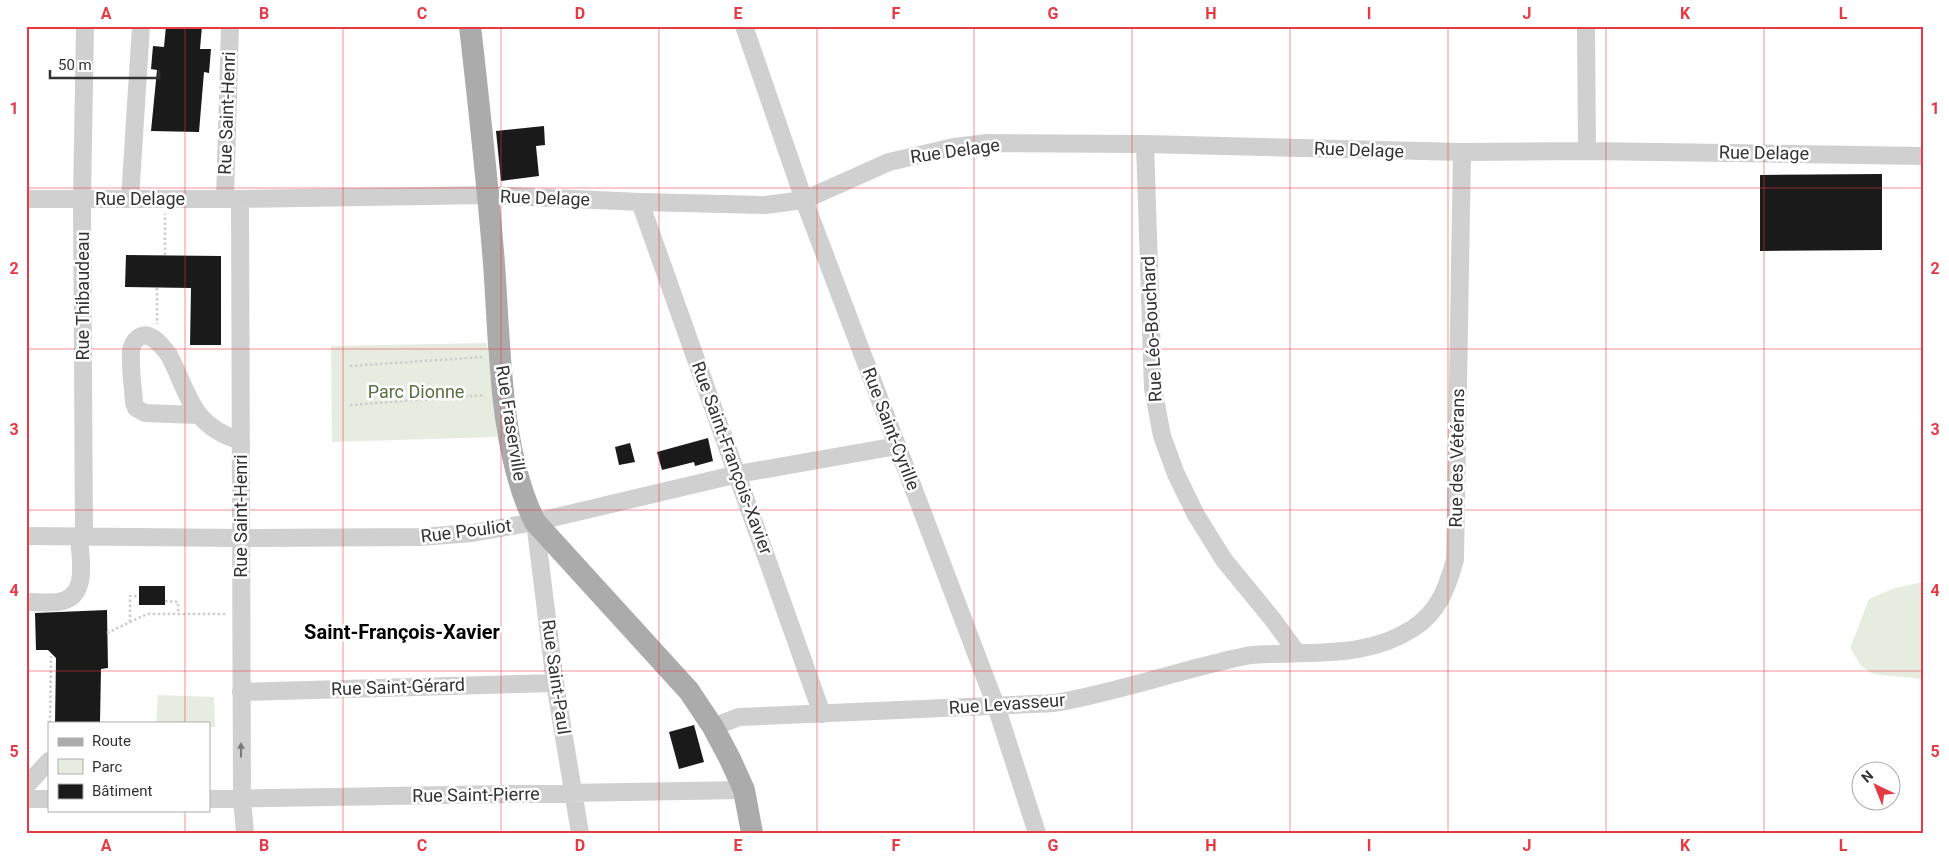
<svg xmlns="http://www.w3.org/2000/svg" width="1949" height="859" font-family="Roboto,sans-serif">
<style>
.green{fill:#e6ecdf}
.building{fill:#1a1a1a}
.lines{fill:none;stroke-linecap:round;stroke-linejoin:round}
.path{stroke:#cdcdcd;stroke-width:2.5;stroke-dasharray:2.5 2.5;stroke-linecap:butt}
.minor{stroke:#d0d0d0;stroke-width:18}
.major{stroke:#ababab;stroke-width:22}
.oneway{fill:#7a7a7a}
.grid{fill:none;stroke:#e63946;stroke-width:1;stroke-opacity:0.55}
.labels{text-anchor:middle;stroke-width:5;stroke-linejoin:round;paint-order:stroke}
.street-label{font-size:18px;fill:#333;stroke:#fff}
.park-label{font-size:18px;fill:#56703f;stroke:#fff}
.quarter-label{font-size:20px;font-weight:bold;fill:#000;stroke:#fff}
.neatline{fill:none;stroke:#e63946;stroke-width:2}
.grid-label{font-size:16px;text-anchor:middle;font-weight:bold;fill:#e63946}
</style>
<rect width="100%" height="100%" fill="#fff"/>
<path class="green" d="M487,343l10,94 -165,5 -1,-96z
M1923,582v97l-50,-5 -12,-8 -11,-18 19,-49 26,-11z
M158,695l56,2 1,30h-6v-4h-53z"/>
<path class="building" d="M166,26h36l-2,23h11l-2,24 -5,-1 -5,60 -48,-1 6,-61 -6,-1 2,-23 11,1z
M544,126l1,19 -9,1 3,30 -38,5 -5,-50z
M1882,174v76l-122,1v-76z
M126,255l95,1v89h-31l1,-57 -66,-1z
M708,438l5,23 -18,5 -1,-4 -32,8 -5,-18z
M630,443l5,19 -16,3 -4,-18z
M139,586h26v19h-26z
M107,610l1,58 -7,1 -1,54h-45l1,-65 -8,-8h-12l-1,-37z
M694,725l10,37 -25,7 -10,-37z"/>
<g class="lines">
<path class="path" d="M165,255v-41
M157,288v36
M350,366l132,-9
M350,405l135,-10
M165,601l13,1v12
M130,622v-26h9
M107,633l40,-19h80
M50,723l1,-67"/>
<path class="minor" d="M744,26l60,174 192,506 41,127
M1586,26l1,125
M1145,144l8,244 9,48 14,38 20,41 28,45 50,61 23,32
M26,199h214l248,-4 152,7 125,3 39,-5 85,-38 65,-15 33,-4 158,1 317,8 125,-1 336,5
M130,199l11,-173
M225,199l5,-173
M240,199l2,600 3,34
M640,202l182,512
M198,415l-53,-2 -9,-5 -2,-5c-1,-16 -4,-34 -3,-51 0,-5 3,-11 7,-14 12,-9 24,8 31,17 21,41 22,71 72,86
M535,522l20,161 25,150
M26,536l215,2 180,-1 51,-4 63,-11 203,-48 159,-28
M84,536l-2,-336 3,-174
M26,602c11,0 21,1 32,0 32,-4 22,-44 21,-66
M241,692l314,-9
M713,727l26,-10 316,-14c65,-11 127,-34 191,-47 11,-2 23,-2 34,-2 47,-2 91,1 132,-25 27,-17 35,-41 43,-69l7,-408
M26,786l23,-25
M26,799h23
M209,799l535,-9"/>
<path class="major" d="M470,26c9,80 18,159 24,238 6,80 5,186 41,258l154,169 24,36 17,32 14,31 8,43"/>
</g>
<defs><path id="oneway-solid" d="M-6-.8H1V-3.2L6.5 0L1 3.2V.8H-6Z" transform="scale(1.25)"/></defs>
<use class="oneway" href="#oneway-solid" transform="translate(241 750) rotate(-90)"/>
<path class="grid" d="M185,26v697M343,26v807M501,26v807M659,26v807M817,26v807M974,26v807M1132,26v807M1290,26v807M1448,26v807M1606,26v807M1764,26v807M26,188h1897M26,349h1897M26,510h1897M26,671h1897M185,810v23"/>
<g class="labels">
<g class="street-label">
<text transform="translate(227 113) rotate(-88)" y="6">Rue Saint-Henri</text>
<text transform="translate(1359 150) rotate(2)" y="6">Rue Delage</text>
<text transform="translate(955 151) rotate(-8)" y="6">Rue Delage</text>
<text transform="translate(1764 153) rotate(1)" y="6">Rue Delage</text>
<text transform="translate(545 198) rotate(2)" y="6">Rue Delage</text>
<text x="140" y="205">Rue Delage</text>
<text transform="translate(83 296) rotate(-90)" y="6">Rue Thibaudeau</text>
<text transform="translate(1152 329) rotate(-93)" y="6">Rue Léo-Bouchard</text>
<text transform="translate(511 423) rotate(81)" y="6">Rue Fraserville</text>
<text transform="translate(891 429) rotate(69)" y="6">Rue Saint-Cyrille</text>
<text transform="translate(732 458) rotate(70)" y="6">Rue Saint-François-Xavier</text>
<text transform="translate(1457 458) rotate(-89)" y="6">Rue des Vétérans</text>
<text transform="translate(241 516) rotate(-90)" y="6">Rue Saint-Henri</text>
<text transform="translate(466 531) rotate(-7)" y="6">Rue Pouliot</text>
<text transform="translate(556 677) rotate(82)" y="6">Rue Saint-Paul</text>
<text transform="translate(398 687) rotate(-2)" y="6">Rue Saint-Gérard</text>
<text transform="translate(1007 704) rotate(-4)" y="6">Rue Levasseur</text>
<text transform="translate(476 795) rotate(-1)" y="6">Rue Saint-Pierre</text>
</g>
<g class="park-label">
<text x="416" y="398">Parc Dionne</text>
</g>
<g class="quarter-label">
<text x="402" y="639">Saint-François-Xavier</text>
</g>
</g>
<rect width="1949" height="859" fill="none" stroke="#ffffff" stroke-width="55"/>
<rect x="48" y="722" width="162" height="90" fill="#ffffff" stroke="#adadad"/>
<rect x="58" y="738" width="25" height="8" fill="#ababab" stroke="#adadad"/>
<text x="92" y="746" font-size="15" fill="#333333">Route</text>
<rect x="58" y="759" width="25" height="15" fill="#e6ecdf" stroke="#adadad"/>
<text x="92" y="772" font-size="15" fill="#333333">Parc</text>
<rect x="58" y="784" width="25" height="15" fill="#1a1a1a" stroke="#adadad"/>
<text x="92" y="796" font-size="15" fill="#333333">Bâtiment</text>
<g transform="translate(1876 786) rotate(317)"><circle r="24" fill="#ffffff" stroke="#adadad"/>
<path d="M0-4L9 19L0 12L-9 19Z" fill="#e63946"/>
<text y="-8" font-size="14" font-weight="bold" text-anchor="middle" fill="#333333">N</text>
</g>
<path d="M50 70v8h109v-8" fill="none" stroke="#333333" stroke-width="2.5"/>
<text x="58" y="70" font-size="15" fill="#333333" stroke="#ffffff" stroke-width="4" paint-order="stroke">50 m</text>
<rect x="28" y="28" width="1894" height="804" class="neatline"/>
<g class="grid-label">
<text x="106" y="19">A</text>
<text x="264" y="19">B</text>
<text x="422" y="19">C</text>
<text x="580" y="19">D</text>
<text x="738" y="19">E</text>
<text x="896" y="19">F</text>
<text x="1053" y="19">G</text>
<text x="1211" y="19">H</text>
<text x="1369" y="19">I</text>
<text x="1527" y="19">J</text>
<text x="1685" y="19">K</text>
<text x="1843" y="19">L</text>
<text x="14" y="114">1</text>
<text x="1935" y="114">1</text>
<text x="14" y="274">2</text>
<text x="1935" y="274">2</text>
<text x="14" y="435">3</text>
<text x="1935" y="435">3</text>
<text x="14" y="596">4</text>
<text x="1935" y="596">4</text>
<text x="14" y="757">5</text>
<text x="1935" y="757">5</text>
<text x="106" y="851">A</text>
<text x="264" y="851">B</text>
<text x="422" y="851">C</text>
<text x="580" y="851">D</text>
<text x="738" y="851">E</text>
<text x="896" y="851">F</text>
<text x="1053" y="851">G</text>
<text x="1211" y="851">H</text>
<text x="1369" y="851">I</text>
<text x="1527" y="851">J</text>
<text x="1685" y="851">K</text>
<text x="1843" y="851">L</text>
</g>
</svg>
